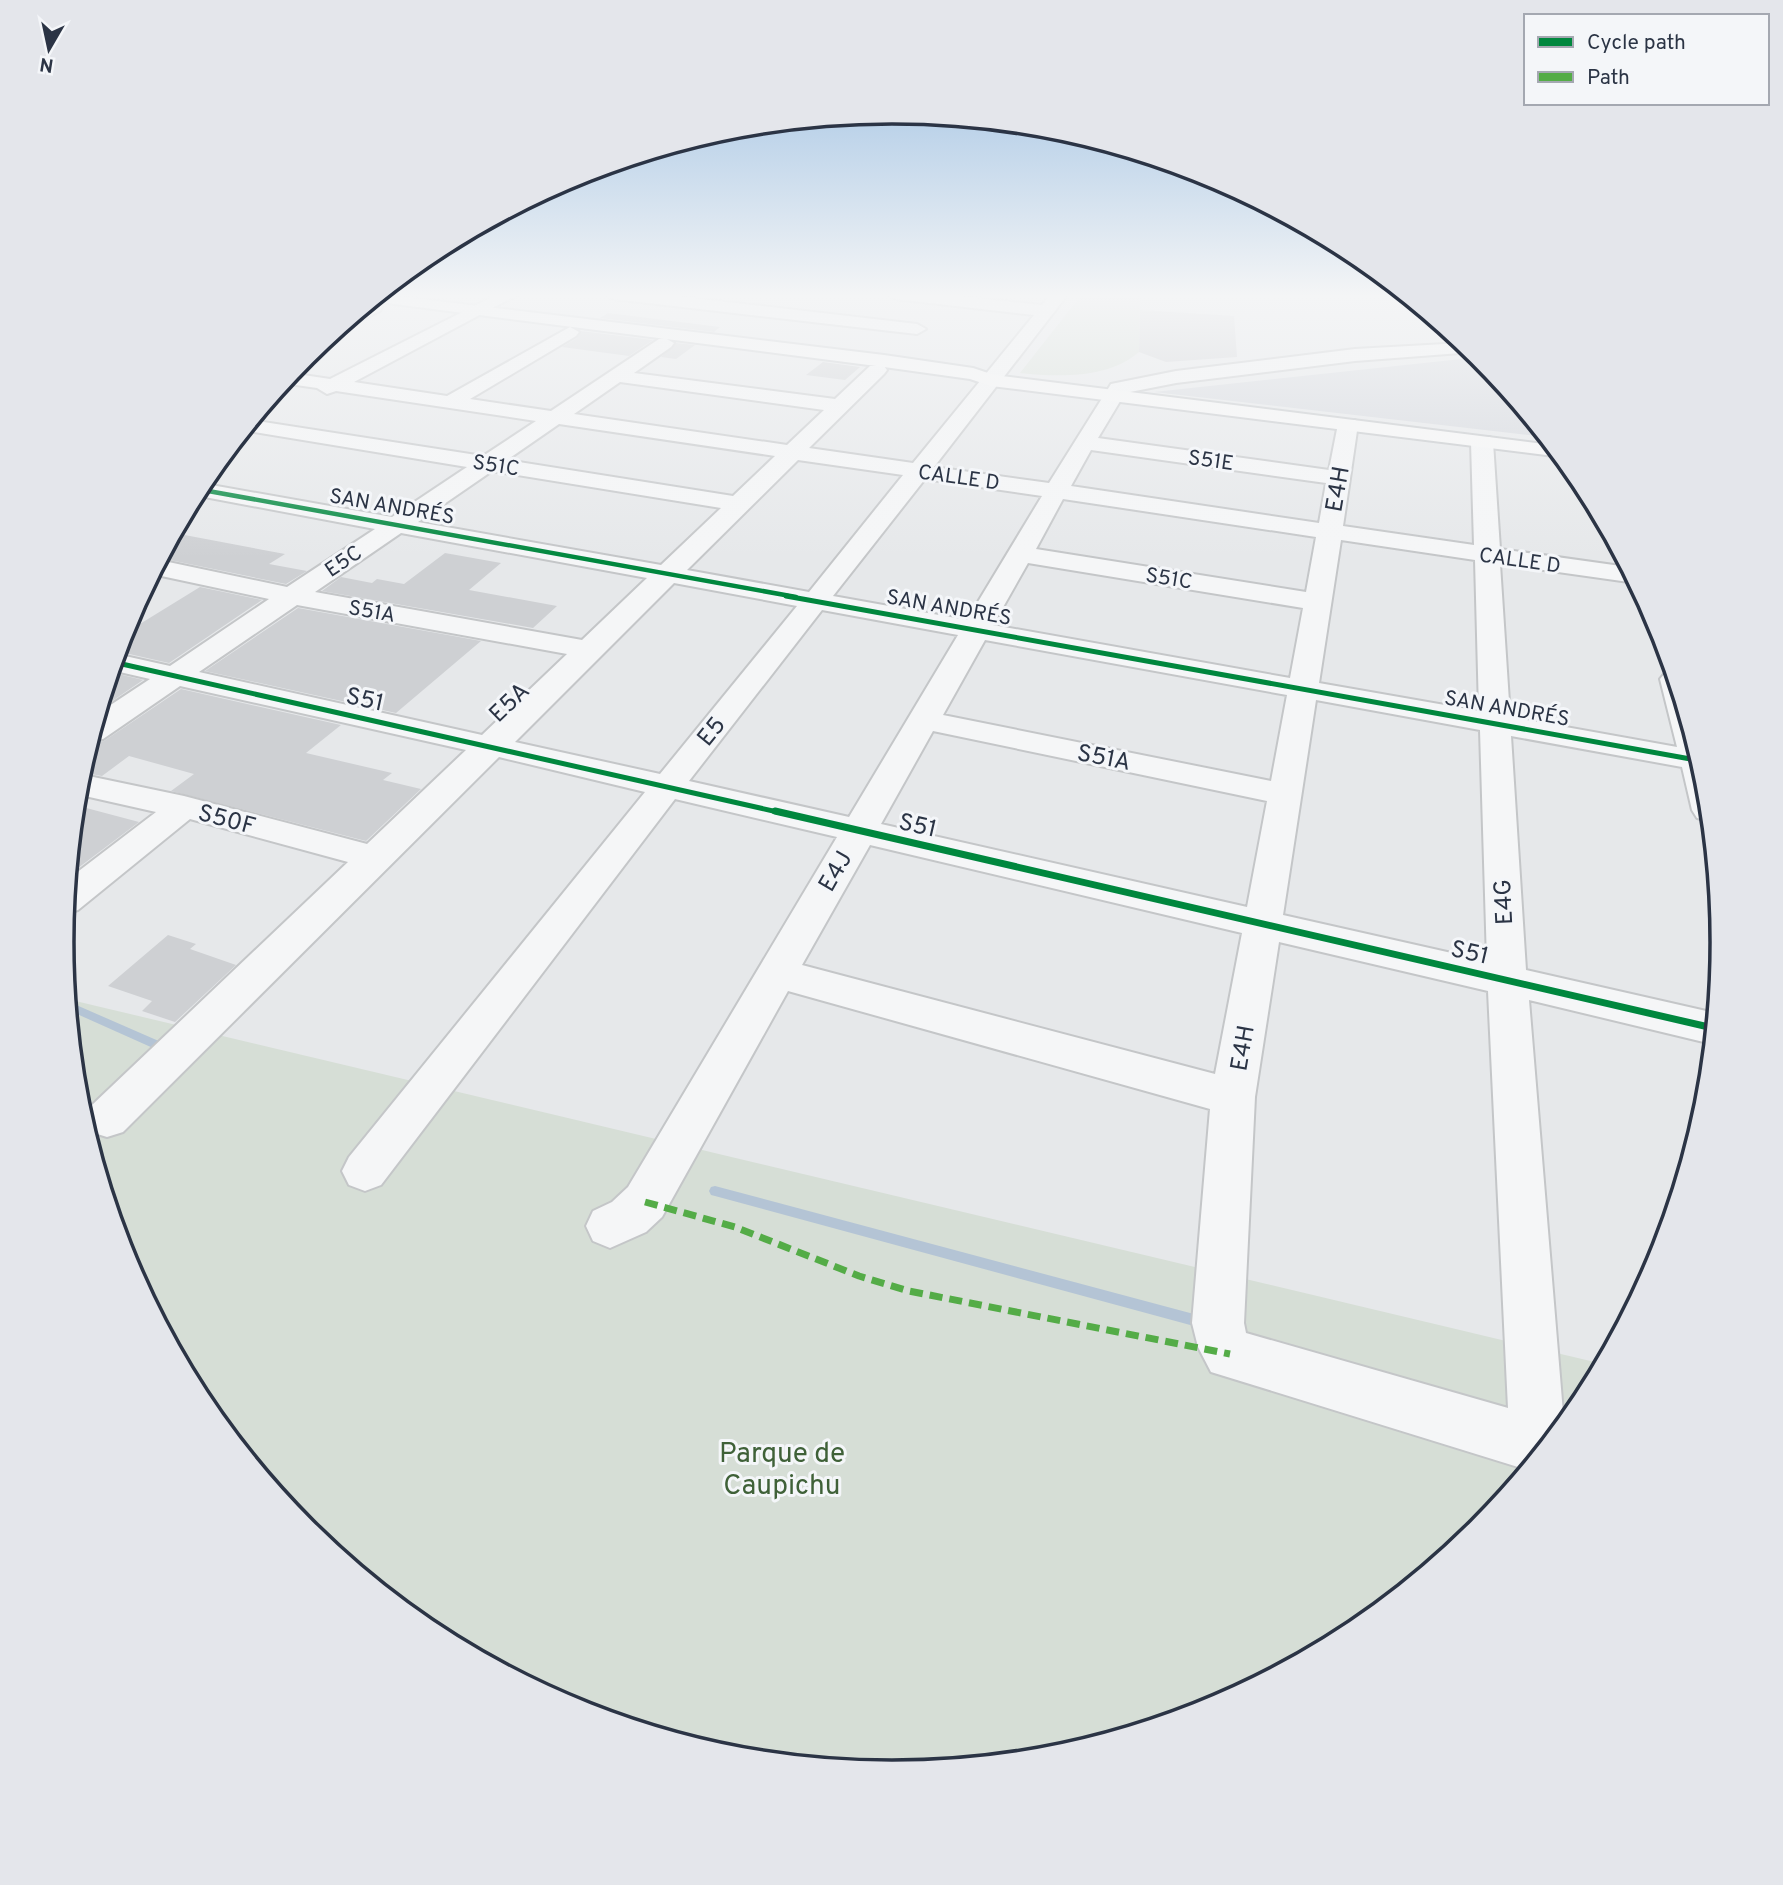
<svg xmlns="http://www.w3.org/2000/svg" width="1783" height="1885" font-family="Overpass,sans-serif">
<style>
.built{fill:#d4d7dd}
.green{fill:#d6ded6}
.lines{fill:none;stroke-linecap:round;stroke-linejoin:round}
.stream{fill:#b4c4d5;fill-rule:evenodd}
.building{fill:#ced0d3}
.minor-casing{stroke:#c4c6c8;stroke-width:4}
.major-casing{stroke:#c2c5c8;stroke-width:4}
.minor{fill:#f5f6f7;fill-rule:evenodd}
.major{fill:#f8f8f8;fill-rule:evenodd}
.quiet{stroke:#54ac47;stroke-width:7;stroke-dasharray:13 7;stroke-linecap:butt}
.cycleway-far2-casing{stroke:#f4f6f9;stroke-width:7}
.cycleway-far1-casing{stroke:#f4f6f9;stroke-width:9}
.cycleway-casing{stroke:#f4f6f9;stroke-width:11}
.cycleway-far2{stroke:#00873e;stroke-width:4.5}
.cycleway-far1{stroke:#00873e;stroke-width:5}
.cycleway{stroke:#00873e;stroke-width:7}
.labels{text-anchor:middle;stroke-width:6;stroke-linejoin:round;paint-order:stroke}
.far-street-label{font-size:21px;fill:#2b3445;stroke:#f4f6f9}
.street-label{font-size:24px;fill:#2b3445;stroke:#f4f6f9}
.near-park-label{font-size:28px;fill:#3f6138;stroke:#f4f6f9}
.rim{fill:none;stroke:#2b3445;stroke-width:3.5}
</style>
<rect width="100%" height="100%" fill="#e6e8ea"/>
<path class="built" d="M1480,357l66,80 -392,-45z"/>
<path class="green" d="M1082,294l58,2 -1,56c-31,27 -81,25 -119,21z
M67,999l1536,365 -21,40 -104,126 -126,103 -143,77 -156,47 -162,16 -162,-16 -156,-48 -143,-76 -126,-104 -103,-126 -77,-143 -47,-156z"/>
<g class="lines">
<path class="stream" d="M67,1001l94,41 1,3 -1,3 -4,1 -4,-1 -85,-38z
M715,1186l490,131 5,2 1,4 -1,4 -5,2 -490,-133 -4,-1 -2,-4 2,-4z"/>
</g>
<path class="building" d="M1140,310l94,6 3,41 -71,5 -27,-10z
M608,313l112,14 -6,5 -114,-14z
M581,331l72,9 -24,16 -67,-9 15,-9z
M676,343l19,2 -19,14 -15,-2z
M823,362l37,5 -15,13 -39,-5z
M174,533l111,21 -16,10 38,7 -21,13 -126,-26z
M445,553l56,10 -32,27 88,16 -24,22 -211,-37 19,-14 31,6 5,-4 27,5z
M200,587l62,13 -93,63 -53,-12 6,-16z
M298,608l183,33 -85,72 -191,-42z
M110,672l33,8 -44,30v-1z
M181,689l160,36 -35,28 86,20 -9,7 38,9 -55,52 -195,-50 23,-17 -65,-18 -27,20 -22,-4 8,-29 16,-2z
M75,805l64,17 -61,46 -9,-2z
M168,935l28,9 -6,5 46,16 -61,57 -33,-11 10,-10 -44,-15z"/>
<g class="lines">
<defs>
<path id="minor" d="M498,294h21l-165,88 93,14 123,-69 9,5 -3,4 -106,63 81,12 108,-72 6,-1 9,5 -3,4 -37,26 201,26 35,-33h14l3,4 -3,4 -75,74 104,15 121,-148 -139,-16 -8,-5h53l102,11 9,-11h17l-134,173 115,16 62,-99 65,-13 179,-22 108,-6 11,9 -119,9 -179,22 -51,10 -27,45 231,32 9,-46 3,-4h14l3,4 -15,102 131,19 -3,-103 3,-5h16l3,5 7,107 128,18 8,16 -136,-19 10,153 167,30 -17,-68 5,-6 8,-2 33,110 4,40 -13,-3 -5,-8 -10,-43 -171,-31 15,234 189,43 -3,31 -183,-44 35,425 -36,45 -317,-98 -13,-25 -6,-24 18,-214 -422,-118 -126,226 -16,15 -36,16 -17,-7 -7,-15 7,-15 19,-9 16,-15 209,-350 -162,-38 -294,386 -16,6 -16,-6 -7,-14 7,-14 296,-365 -146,-35 -376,375 -16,5 -16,-5 -6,-13 6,-13 257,-244 -158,-43 -112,91 -14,4 3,-34 89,-68 -80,-18 3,-20 105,22 183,48 99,-94 -286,-64 -77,53 -14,2 8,-27 53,-35 -39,-9 5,-16 54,12 99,-67 -117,-25 7,-14 128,27 88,-58 -181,-34 6,-12 192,34 75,-50 -213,-35 -9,-4 6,-8 232,36 53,-35 -200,-30 -9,3 -10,-6 -35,-5 8,-10 40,6zM620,382l204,28 -37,35 -213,-31zM559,424l216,32 -42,40 -226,-36zM1091,450l235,33 -7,40 -248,-37zM798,460l105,15 -94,117 -122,-22zM492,471l229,37 -60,57 -243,-43zM925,479l117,17 -75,124 -134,-24zM1063,499l253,38 -10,55 -270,-43zM401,533l246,45 -65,62 -267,-48zM1341,540l134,20 4,151 -160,-28zM1028,563l275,45 -13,70 -297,-53zM674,583l123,23 -137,168 -145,-32zM297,605l270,49 -85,81 -283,-63zM822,610l136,25 -109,182 -160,-36zM985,640l302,55 -16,86 -328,-66zM1316,700l164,30 7,231 -204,-46zM933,731l334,70 -20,106 -366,-83zM870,845l372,88 -27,141 -413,-109zM1279,942l209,49 20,417 -262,-75 -2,-10 11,-226z
M605,294h52l260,30 9,5 -9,5 -304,-35z
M374,302l8,5 -2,4 -25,12h-11l24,-19z"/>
<path id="major" d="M379,294l505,61 89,13 21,7 558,70 10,12 -571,-71 -21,-7 -86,-12 -513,-66z"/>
</defs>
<use href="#minor" class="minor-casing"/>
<use href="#major" class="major-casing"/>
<use href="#minor" class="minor"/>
<use href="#major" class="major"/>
<path class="quiet" d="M645,1202l90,25 124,49 50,15 321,63"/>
<defs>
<path id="cycleway-far2" d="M197,489l599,108"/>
<path id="cycleway-far1" d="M786,596l910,164
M113,662l669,151"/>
<path id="cycleway" d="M775,811l938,217"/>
</defs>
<use href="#cycleway-far2" class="cycleway-far2-casing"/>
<use href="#cycleway-far1" class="cycleway-far1-casing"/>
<use href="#cycleway" class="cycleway-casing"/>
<use href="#cycleway-far2" class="cycleway-far2"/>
<use href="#cycleway-far1" class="cycleway-far1"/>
<use href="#cycleway" class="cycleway"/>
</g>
<linearGradient id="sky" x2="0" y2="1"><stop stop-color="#93bae0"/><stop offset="0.53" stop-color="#f4f5f6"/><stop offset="1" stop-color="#f4f5f6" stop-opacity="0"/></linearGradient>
<rect width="1783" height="558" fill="url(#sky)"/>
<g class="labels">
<g class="far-street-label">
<text transform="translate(1211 460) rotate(8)" y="7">S51E</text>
<text transform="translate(496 465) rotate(9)" y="7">S51C</text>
<text transform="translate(959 477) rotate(8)" y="7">CALLE D</text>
<text transform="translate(392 506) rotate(10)" y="7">SAN ANDRÉS</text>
<text transform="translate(1520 560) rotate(8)" y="7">CALLE D</text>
<text transform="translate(343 561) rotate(-34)" y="7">E5C</text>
<text transform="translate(1169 578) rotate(9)" y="7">S51C</text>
<text transform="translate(949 607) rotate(10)" y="7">SAN ANDRÉS</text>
<text transform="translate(372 611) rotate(10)" y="7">S51A</text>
<text transform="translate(1507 708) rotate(10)" y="7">SAN ANDRÉS</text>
</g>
<g class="street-label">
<text transform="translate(1337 489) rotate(-80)" y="8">E4H</text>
<text transform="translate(365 699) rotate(12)" y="8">S51</text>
<text transform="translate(509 702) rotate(-44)" y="8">E5A</text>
<text transform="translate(711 731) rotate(-51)" y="8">E5</text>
<text transform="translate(1104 757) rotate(11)" y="8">S51A</text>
<text transform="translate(227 819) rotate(15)" y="8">S50F</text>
<text transform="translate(918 825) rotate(13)" y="8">S51</text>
<text transform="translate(835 871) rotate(-60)" y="8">E4J</text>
<text transform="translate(1503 902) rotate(-93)" y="8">E4G</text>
<text transform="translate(1470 952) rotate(13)" y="8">S51</text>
<text transform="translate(1242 1048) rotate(-80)" y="8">E4H</text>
</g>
<g class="near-park-label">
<text x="782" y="1462">Parque de<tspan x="782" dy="32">Caupichu</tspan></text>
</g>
</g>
<path d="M0 0H1783V1885H0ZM74 942a818 818 0 1 1 1636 0a818 818 0 1 1-1636 0Z" fill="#e4e6eb" fill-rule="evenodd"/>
<path class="rim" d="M74 942a818 818 0 1 1 1636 0a818 818 0 1 1-1636 0Z"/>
<rect x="1524" y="14" width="245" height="91" fill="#f4f6f9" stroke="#a4a8b1" stroke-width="2"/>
<rect x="1538" y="37" width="35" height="10" fill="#00873e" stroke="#a4a8b1" stroke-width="2"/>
<text x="1587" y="49" font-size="21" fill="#2b3445">Cycle path</text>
<rect x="1538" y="72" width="35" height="10" fill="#54ac47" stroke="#a4a8b1" stroke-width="2"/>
<text x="1587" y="84" font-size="21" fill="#2b3445">Path</text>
<g transform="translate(49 49) rotate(189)" stroke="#f4f6f9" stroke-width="5" paint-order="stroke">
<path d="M0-5L12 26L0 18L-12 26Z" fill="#2b3445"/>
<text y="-10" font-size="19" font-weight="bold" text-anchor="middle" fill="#2b3445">N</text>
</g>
</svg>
